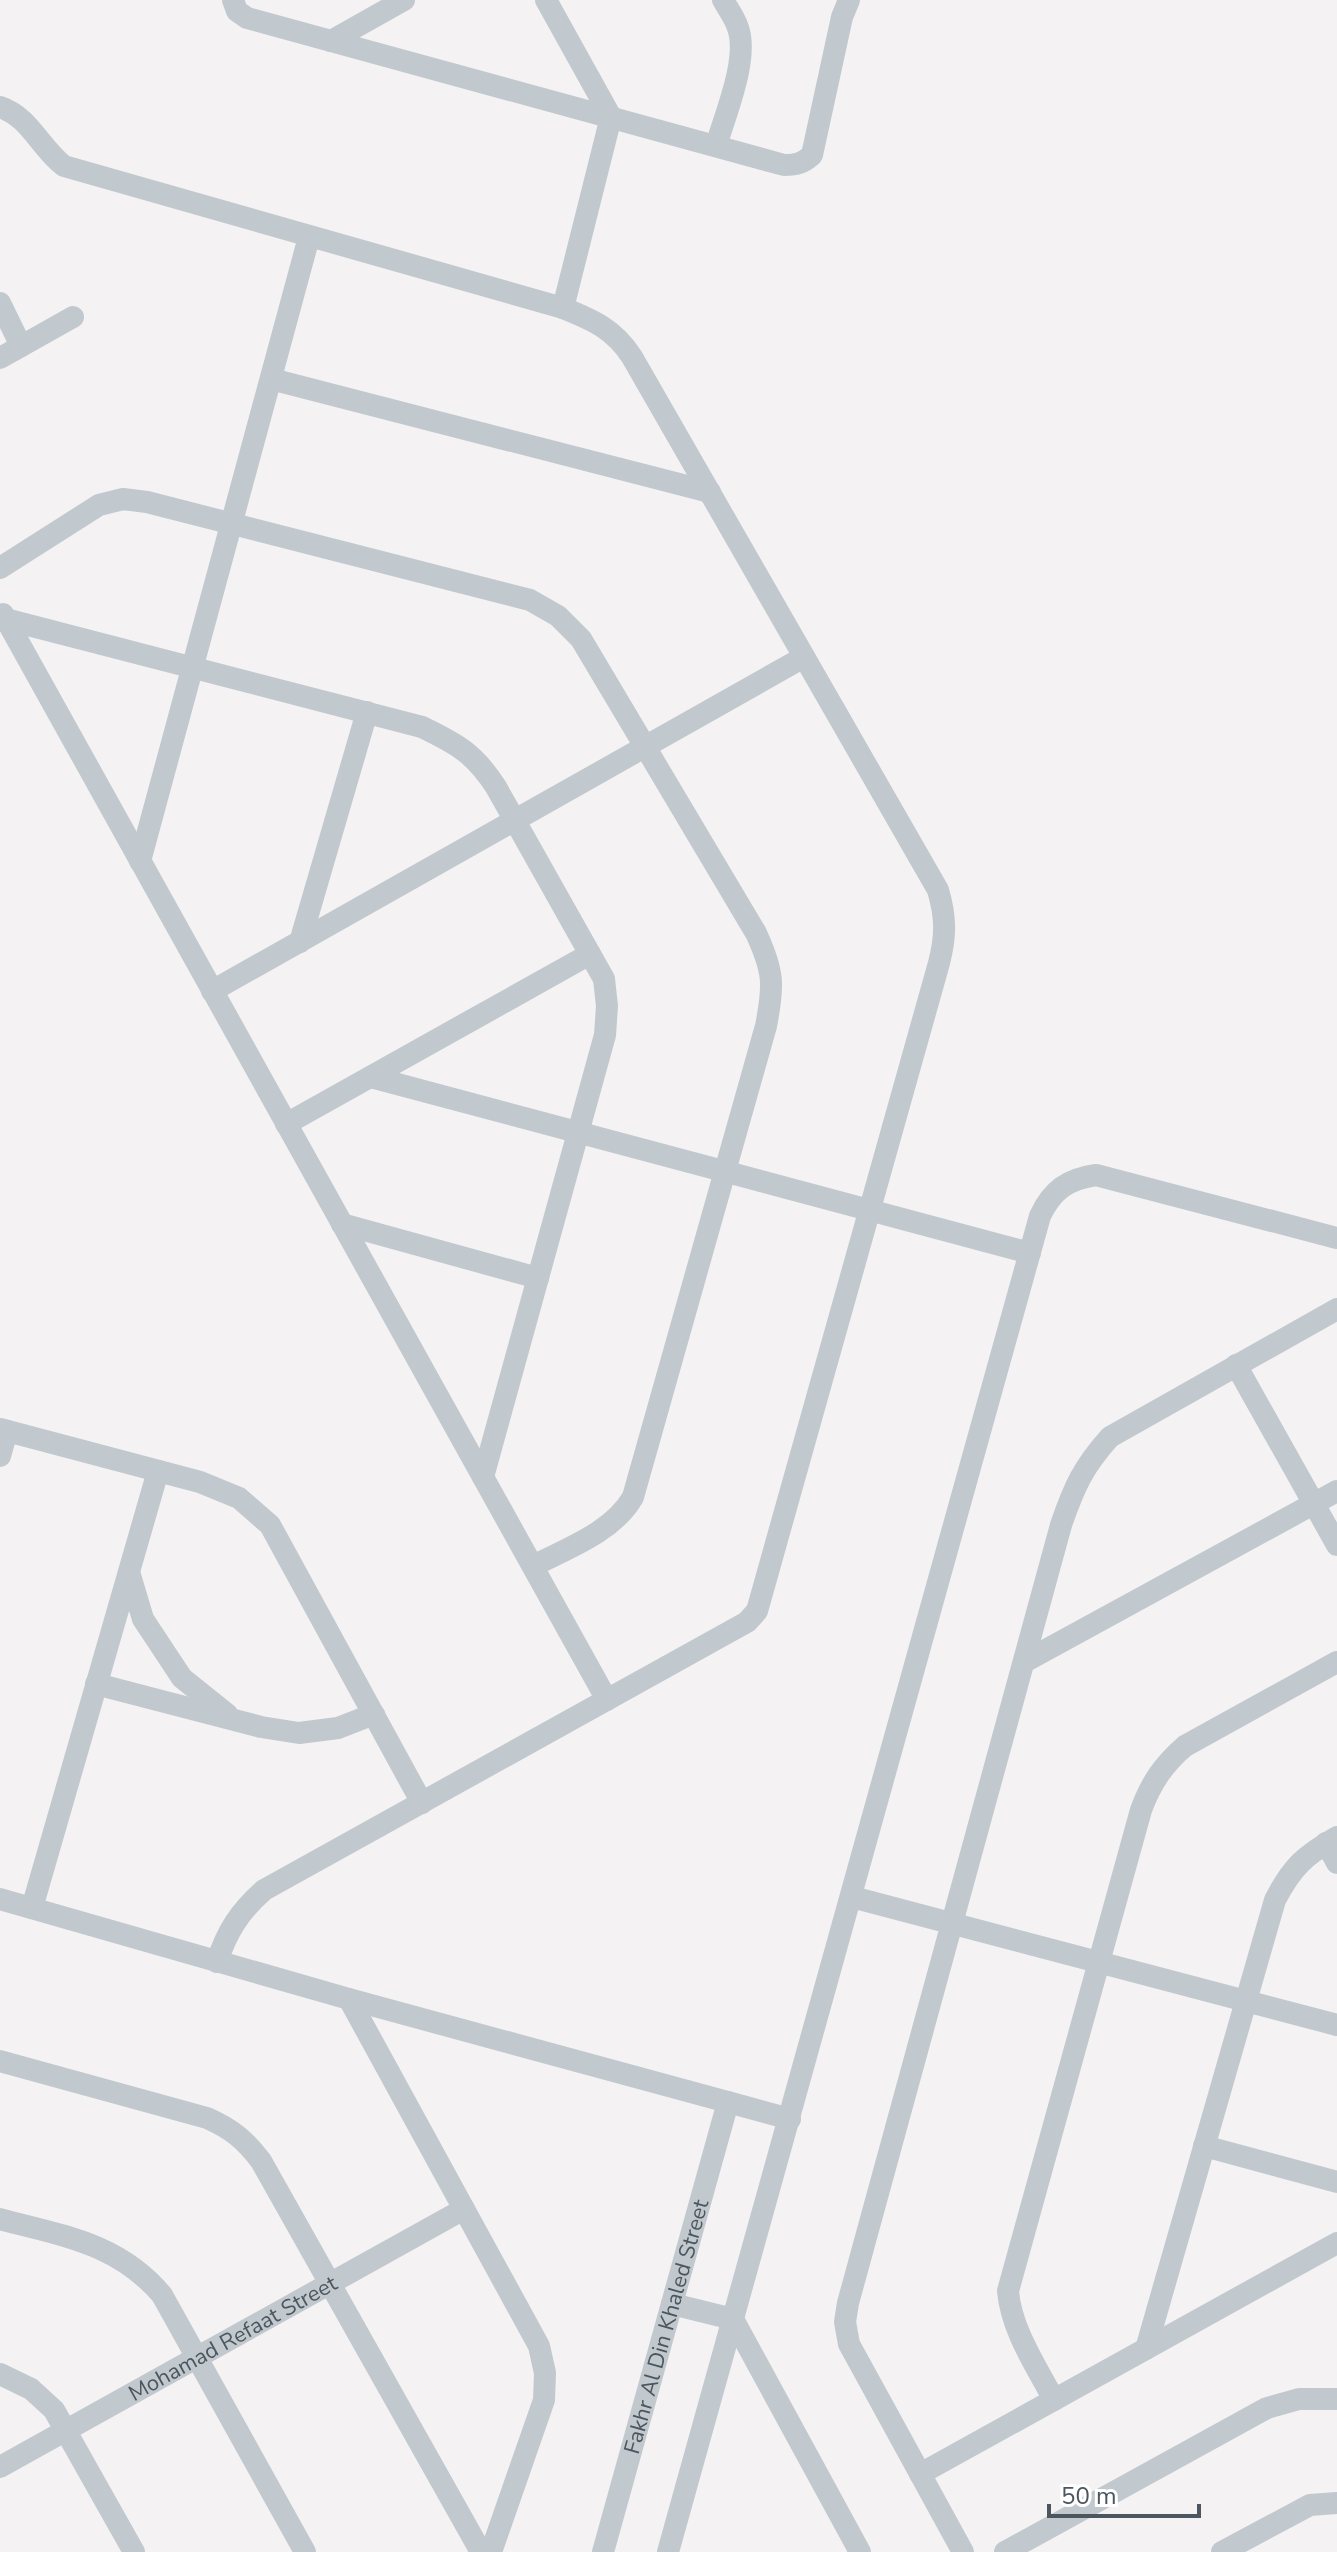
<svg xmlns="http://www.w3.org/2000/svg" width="1337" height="2552" font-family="'Nunito Sans',sans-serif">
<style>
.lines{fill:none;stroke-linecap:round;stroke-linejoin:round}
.minor{stroke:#c1c9cf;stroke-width:22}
.labels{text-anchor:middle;stroke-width:6;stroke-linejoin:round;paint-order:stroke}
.street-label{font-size:22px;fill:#4b565e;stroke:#fff}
</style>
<rect width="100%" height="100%" fill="#f4f2f2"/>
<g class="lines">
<g class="minor">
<path d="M233,0l4,11 10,7 537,147c13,0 19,-2 28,-10l30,-138 7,-17"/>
<path d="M546,0l65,117 -48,191"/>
<path d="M331,41l73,-41"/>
<path d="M0,107c30,10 40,41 64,59l499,142c30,12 51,21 69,49l306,533c8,27 8,46 1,73l-182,648 -10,11 -483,268c-24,21 -37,41 -47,72"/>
<path d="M716,146c9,-31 33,-87 22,-118 -3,-10 -10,-19 -15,-28"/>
<path d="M0,303l21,43"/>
<path d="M0,358l73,-41"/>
<path d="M271,379l439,113"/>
<path d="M0,568l99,-63 24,-6 24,3 383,98 28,16 23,23 175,294c18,39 18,52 10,93l-133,471c-20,35 -65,51 -100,69"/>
<path d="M3,614l604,1086"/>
<path d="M5,619l417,108c35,17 52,26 74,60l108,192 3,27 -2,29 -122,442"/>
<path d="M140,861l169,-624"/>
<path d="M300,942l67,-230"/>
<path d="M212,991l592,-334"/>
<path d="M371,1077l659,176"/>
<path d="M286,1124l304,-170"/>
<path d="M342,1224l196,54"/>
<path d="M1236,1365l101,180"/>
<path d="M0,1429l200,53 39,16 31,27 152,278"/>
<path d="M0,1456l7,-25"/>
<path d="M129,1572l14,47 39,59 45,36"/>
<path d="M1024,1662l313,-171"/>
<path d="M96,1684l165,43 38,6 39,-5 36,-14"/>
<path d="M1326,1843l11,20"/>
<path d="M852,1897l485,128"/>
<path d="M0,1899l349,100 441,120"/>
<path d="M32,1908l126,-437"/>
<path d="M349,1999l190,347 6,27 -1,27 -53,152"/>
<path d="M0,2061l207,57c25,11 38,22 54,43l220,391"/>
<path d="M1204,2146l133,36"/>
<path d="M0,2219c63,17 118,24 162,76l143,257"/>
<path d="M672,2304l61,15 127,233"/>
<path d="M1146,2349l129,-449c17,-33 30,-45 62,-63"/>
<path d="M0,2374l31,15 23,21 80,142"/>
<path d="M1054,2400c-18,-34 -43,-71 -46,-109l133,-481c10,-27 22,-45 44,-64l152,-84"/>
<path id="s1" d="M0,2467l464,-258"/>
<path d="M920,2474l417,-231"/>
<path id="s2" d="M603,2552l125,-450"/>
<path d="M668,2552l372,-1336c12,-26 28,-37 56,-41l241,63"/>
<path d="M963,2552l-114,-208 -4,-22 3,-19 213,-778c13,-38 22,-58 49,-88l227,-128"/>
<path d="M1005,2552l262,-144 32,-9h38"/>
<path d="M1222,2552l88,-47 27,-2"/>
</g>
</g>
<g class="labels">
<g class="street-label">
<text dy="8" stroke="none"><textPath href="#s2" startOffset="234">Fakhr Al Din Khaled Street</textPath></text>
<text dy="8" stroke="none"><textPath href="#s1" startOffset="266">Mohamad Refaat Street</textPath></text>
</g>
</g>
<path d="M1049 2504v12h150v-12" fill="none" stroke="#4b565e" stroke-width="4"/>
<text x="1061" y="2504" font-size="24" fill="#4b565e" stroke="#ffffff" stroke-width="6" paint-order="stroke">50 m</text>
</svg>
